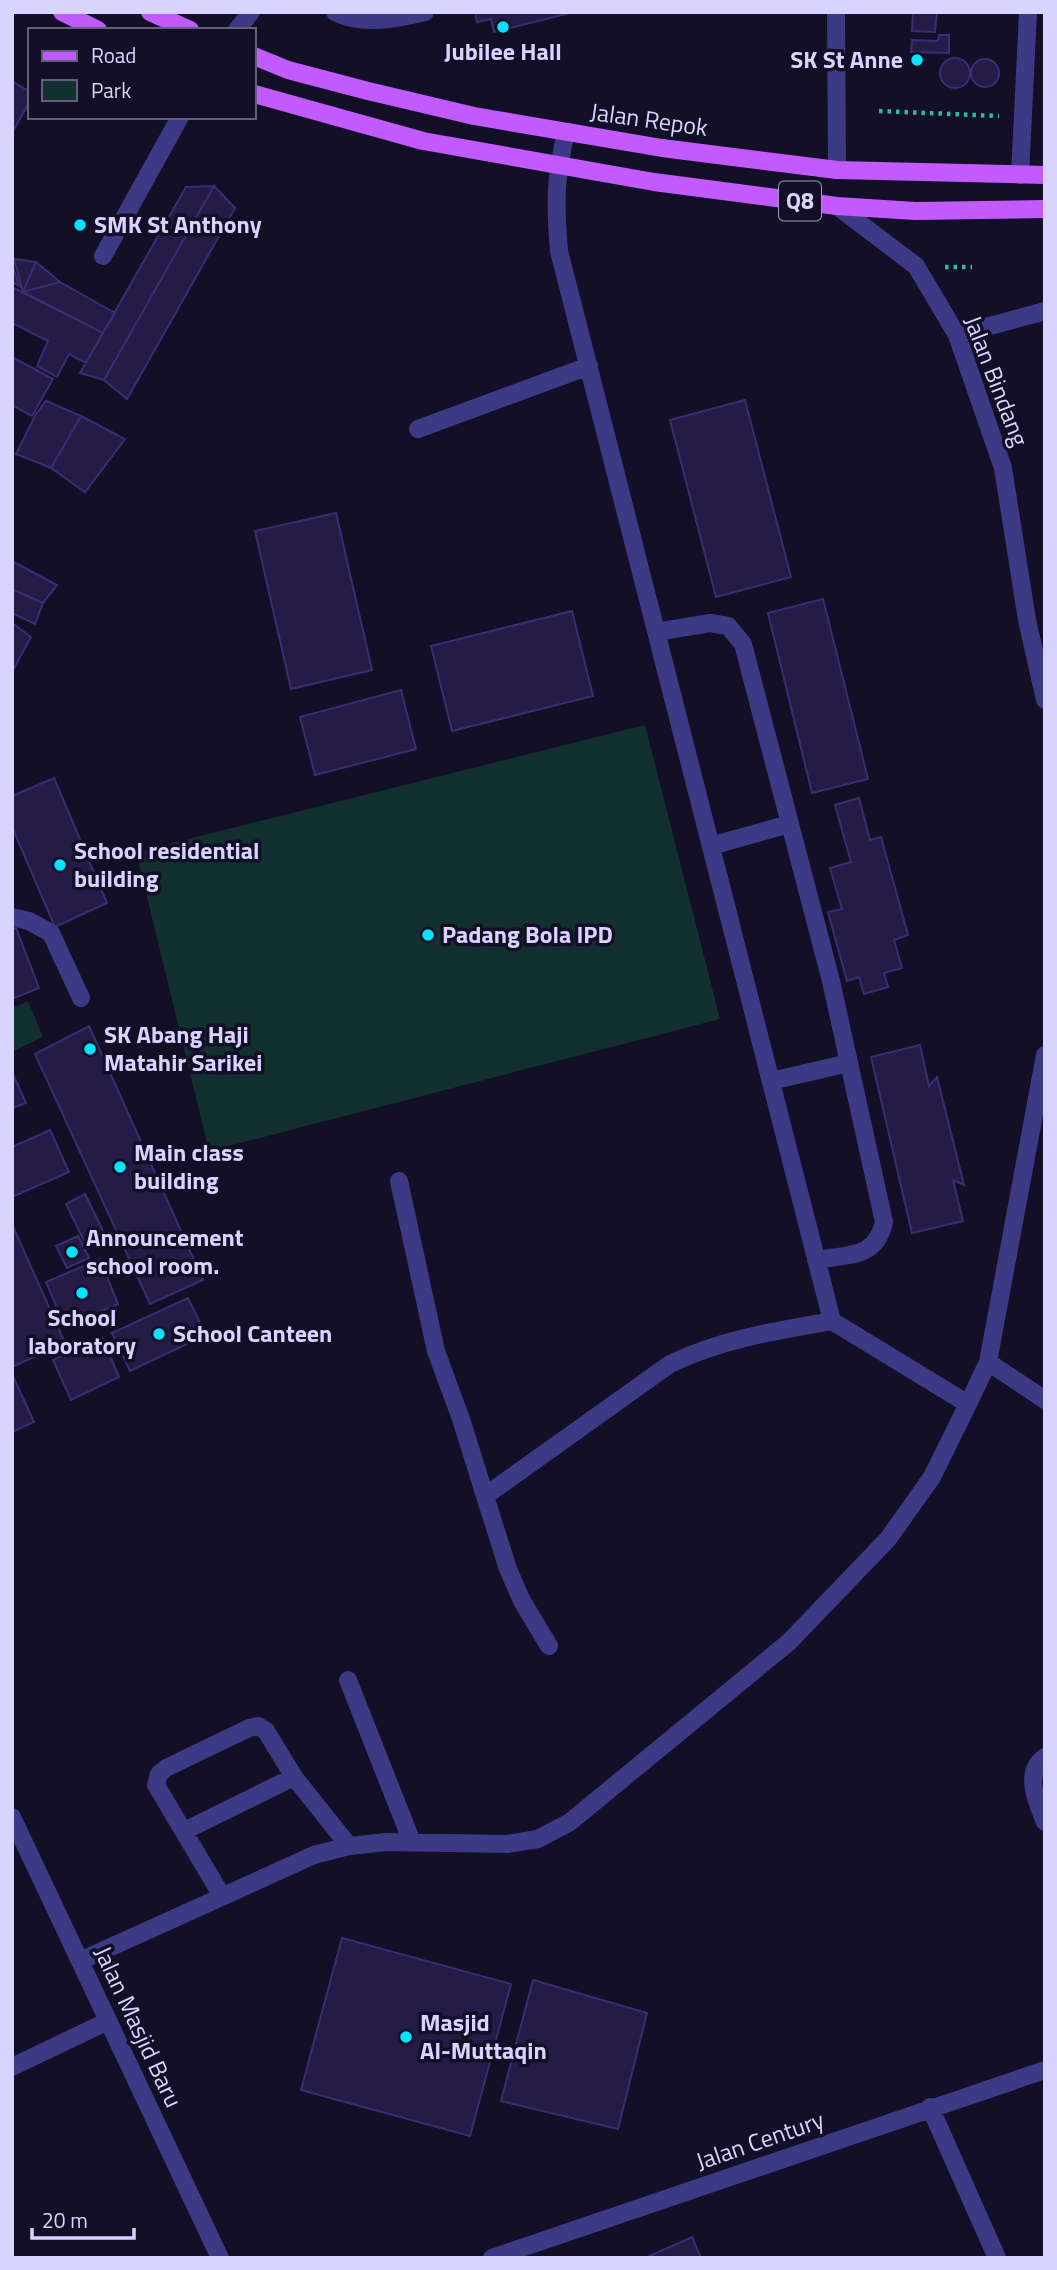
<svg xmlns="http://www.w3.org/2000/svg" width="1057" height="2270" font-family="'Titillium Web',sans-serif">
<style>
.green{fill:#12302f}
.building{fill:#241b47;stroke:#3b2d73;stroke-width:2}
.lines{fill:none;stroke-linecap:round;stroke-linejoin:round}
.path{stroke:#2fb8b0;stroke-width:4.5;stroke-dasharray:3.5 5;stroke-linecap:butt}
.minor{stroke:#3d3a85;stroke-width:18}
.major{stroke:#c25bff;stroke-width:18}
.poi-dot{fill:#00e5ff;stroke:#130f26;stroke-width:2.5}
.labels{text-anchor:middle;stroke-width:7;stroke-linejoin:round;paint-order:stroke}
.shield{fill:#130f26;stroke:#9e99be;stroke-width:2}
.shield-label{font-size:23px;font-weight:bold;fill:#d9d4ff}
.poi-label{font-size:24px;font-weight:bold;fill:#d9d4ff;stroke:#130f26;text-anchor:start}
.street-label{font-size:24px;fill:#d9d4ff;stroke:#130f26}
</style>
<rect width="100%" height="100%" fill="#130f26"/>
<path class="green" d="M645,725l75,294 -511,132 -73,-299z
M28,1001l15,36 -31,15v-44z"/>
<path class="building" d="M475,12h99l-80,20 -3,-13 -14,3z
M913,12h24l-2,20 -23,-1z
M939,35h10v18l-38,-1 1,-12 26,1z
M940 73a15 15 0 1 1 30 0a15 15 0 1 1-30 0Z
M971 73a14 14 0 1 1 28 0a14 14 0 1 1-28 0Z
M12,81l18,11v9l-18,32z
M214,186l21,22 -108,191 -23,-19z
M214,186l-110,194 -24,-7 106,-186z
M14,259l22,3 -13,30z
M36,262l24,20 -37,10z
M12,263l7,23 -7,-4z
M60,282l55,31 -12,20 -80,-41z
M12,287l91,46 -17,30 -17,-9 -12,23 -20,-11 11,-25 -36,-18z
M12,357l41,22 -21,37 -20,-11z
M745,400l46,177 -75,20 -46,-177z
M46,401l35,15 -30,52 -35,-14 20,-40z
M81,416l44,23 -40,53 -34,-24z
M336,513l36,157 -81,19 -36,-158z
M12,561l45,24 -14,18 -31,-14z
M12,589l31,14 -8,21 -23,-11z
M823,599l45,180 -56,14 -44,-180z
M572,611l21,85 -141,35 -21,-85z
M12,623l19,14 -19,35z
M401,690l15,59 -101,26 -15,-58z
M54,778l53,125 -52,24 -43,-100v-31z
M859,798l11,42 11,-3 27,98 -14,5 8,28 -18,5 4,14 -24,7 -5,-17 -12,4 -19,-69 14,-3 -12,-41 21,-6 -16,-57z
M16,928l23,60 -27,11v-70z
M89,1026l114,254 -53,24 -115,-250z
M920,1045l9,41 8,-9 27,108 -11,-5 10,41 -51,12 -41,-176z
M12,1072l14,31 -14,5z
M50,1130l19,42 -57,25v-50z
M85,1194l22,45 -19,10 -22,-45z
M12,1224l53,119 -53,24z
M78,1236l11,22 -22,10 -11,-22z
M100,1259l18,45 -53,23 -19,-45z
M188,1298l18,37 -76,36 -18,-38z
M102,1337l17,40 -48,23 -18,-40z
M12,1374l22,48 -22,10z
M342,1938l169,46 -41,152 -169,-46z
M533,1980l114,33 -29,116 -117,-28z
M692,2237l9,21h-56z"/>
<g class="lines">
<path class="path" d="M879,111l120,5
M945,267h27"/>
<path class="minor" d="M335,12c27,14 62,7 90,0
M836,12l1,158
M237,30l14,-18
M566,132c-11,46 -11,73 -7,119l273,1070
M1020,175l8,-163
M837,206l79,60 41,69 46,133 24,152 18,80
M103,256l77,-139
M957,335l88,-24
M418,429l171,-63
M656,632l54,-9 18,3 15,18 88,337 53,241c-8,37 -36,32 -68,38
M711,846l78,-22
M12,917l17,4 22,12 30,65
M771,1081l78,-18
M399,1181l37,170 25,68 24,77
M988,1362l57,38
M968,1404l20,-42 57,-307
M348,1680l64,162
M1045,1757c-22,15 -8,46 0,65
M294,1777l55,69
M12,1817l208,441
M184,1831l110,-54 -28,-46 -8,-5 -9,2 -83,40 -7,6 -3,11 66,111
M80,1961l234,-106 35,-9 38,-4 120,2 31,-5 32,-17 219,-180 99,-103 44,-62 36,-73 -136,-83c-57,10 -110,18 -162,43l-185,132 23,73 14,32 27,45
M12,2067l96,-46
M930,2107l67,151
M492,2258l553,-188"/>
<path class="major" d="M62,12l36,18
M150,12l40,18
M254,56l34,14 80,21 106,25 188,32 175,22 208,5
M254,94l169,47 231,41 183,24 78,5 130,-2"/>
</g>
<g class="poi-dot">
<circle cx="503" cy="27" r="7"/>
<circle cx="917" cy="60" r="7"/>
<circle cx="80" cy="225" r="7"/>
<circle cx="60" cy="865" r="7"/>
<circle cx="428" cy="935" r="7"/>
<circle cx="90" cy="1049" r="7"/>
<circle cx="120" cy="1167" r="7"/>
<circle cx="72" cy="1252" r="7"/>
<circle cx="82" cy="1293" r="7"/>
<circle cx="159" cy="1334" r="7"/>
<circle cx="406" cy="2037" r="7"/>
</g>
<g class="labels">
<rect class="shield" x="779" y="181.5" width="42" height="39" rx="5"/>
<g class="shield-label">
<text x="800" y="209">Q8</text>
</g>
<g class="poi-label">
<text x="503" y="60" text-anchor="middle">Jubilee Hall</text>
<text x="903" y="68" text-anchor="end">SK St Anne</text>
<text x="94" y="233">SMK St Anthony</text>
<text x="74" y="859">School residential<tspan x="74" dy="28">building</tspan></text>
<text x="442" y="943">Padang Bola IPD</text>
<text x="104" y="1043">SK Abang Haji<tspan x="104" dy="28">Matahir Sarikei</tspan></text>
<text x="134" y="1161">Main class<tspan x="134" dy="28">building</tspan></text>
<text x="86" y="1246">Announcement<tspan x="86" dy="28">school room.</tspan></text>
<text x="82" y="1326" text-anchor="middle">School<tspan x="82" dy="28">laboratory</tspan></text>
<text x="173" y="1342">School Canteen</text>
<text x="420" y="2031">Masjid<tspan x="420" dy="28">Al-Muttaqin</tspan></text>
</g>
<g class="street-label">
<text transform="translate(649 120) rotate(8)" y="8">Jalan Repok</text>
<text transform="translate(996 381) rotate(69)" y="8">Jalan Bindang</text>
<text transform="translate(138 2027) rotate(65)" y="8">Jalan Masjid Baru</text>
<text transform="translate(760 2141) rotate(-19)" y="8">Jalan Century</text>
</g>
</g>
<rect width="1057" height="2270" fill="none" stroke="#d9d4ff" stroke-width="28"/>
<rect x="28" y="28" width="228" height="91" fill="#130f26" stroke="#625e7d" stroke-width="2"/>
<rect x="42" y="51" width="35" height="10" fill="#c25bff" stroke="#625e7d" stroke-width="2"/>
<text x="91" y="63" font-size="21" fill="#d9d4ff">Road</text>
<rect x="42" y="80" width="35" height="21" fill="#12302f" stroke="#625e7d" stroke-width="2"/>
<text x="91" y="98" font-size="21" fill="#d9d4ff">Park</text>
<path d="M32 2228v10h102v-10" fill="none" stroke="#d9d4ff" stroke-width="3.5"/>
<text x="42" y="2228" font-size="21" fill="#d9d4ff" stroke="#130f26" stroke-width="5" paint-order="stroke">20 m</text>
</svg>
